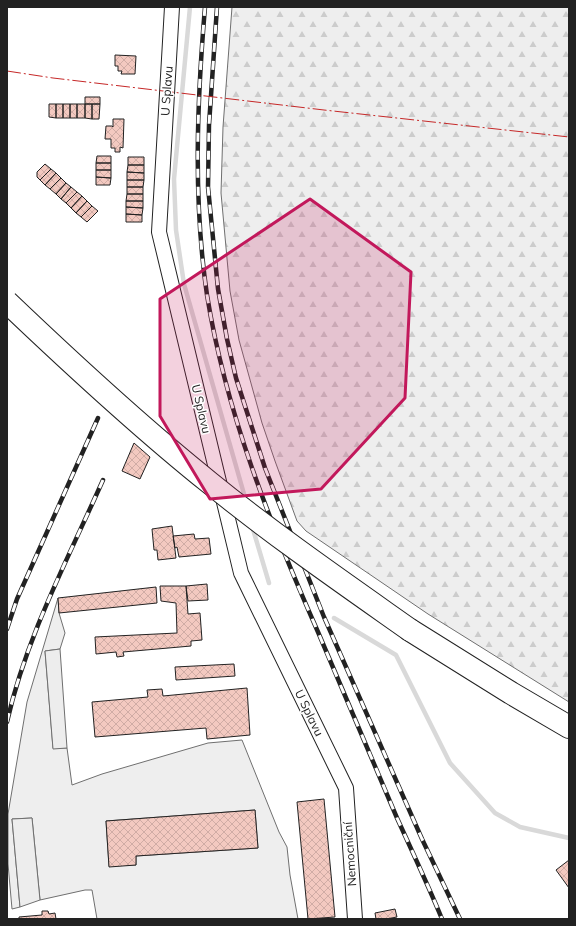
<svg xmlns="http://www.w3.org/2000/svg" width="576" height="926" font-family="Mulish,sans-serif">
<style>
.green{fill:#eee;stroke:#6f6f6f;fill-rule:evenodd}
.forest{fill:url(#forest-firs);stroke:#6f6f6f}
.parking{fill:#ededed;stroke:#6f6f6f}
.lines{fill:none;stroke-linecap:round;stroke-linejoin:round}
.stream{stroke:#d9d9d9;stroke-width:4.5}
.building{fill:url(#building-cross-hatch);stroke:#222}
.minor-casing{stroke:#222;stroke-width:16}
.primary-casing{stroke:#222;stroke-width:24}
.minor{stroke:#fff;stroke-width:14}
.primary{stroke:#fff;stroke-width:22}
.rail-casing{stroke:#222;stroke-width:4.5}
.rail{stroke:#fff;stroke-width:3;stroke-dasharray:9;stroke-linecap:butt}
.primary-bridge-casing{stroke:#222;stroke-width:24;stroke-linecap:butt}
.primary-bridge{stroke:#fff;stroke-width:22}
.power{stroke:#c62828;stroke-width:1;stroke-dasharray:14 3 2 3;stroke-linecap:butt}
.marked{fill:#c2185b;fill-opacity:0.2;stroke:#c2185b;stroke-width:3;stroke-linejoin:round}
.labels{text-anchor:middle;stroke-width:3;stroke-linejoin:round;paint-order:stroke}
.street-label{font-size:12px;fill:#222;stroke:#fff}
</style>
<defs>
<pattern id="forest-firs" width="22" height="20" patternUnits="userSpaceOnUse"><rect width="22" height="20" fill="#eee"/><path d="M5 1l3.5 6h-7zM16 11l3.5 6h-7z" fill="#ccc"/></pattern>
<pattern id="building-cross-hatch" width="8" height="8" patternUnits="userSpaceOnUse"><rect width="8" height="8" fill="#f3c9c0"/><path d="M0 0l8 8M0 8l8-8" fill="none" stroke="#d0aca5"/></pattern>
</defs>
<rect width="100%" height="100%" fill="#fff"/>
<path class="green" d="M58,598l1,15 6,20 -5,16 -15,2 8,97h14l5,37 30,-11 106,-31 34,-3 37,92 8,15 3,28 8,44h-201l-5,-29h-7l-45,10 -8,-82 -20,1 8,88 -8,2 -4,-45v-50l19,-112zM255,810l3,38 -122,8v9l-27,1 -3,-45z"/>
<path class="forest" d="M232,7h337v695l-141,-88 -122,-83 -9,-10 -22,-60 -13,-38 -23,-83 -9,-49 -9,-98 2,-66z"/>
<path class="parking" d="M60,649l7,99 -14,1 -8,-98z
M32,818l8,82 -20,7 -8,-88z"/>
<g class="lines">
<path class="stream" d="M190,7l-16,172 2,51 8,54 62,217
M252,526l17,57
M334,618l62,37 54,108 45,50 25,14 49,11"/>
</g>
<path class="building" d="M115,55l21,1 -1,18h-14l1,-3h-4v-5h-3z
M85,97h15v7h-15z
M49,104h7v14l-7,-1z
M56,104h7v14h-7z
M63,104h7v14h-7z
M70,104h7v14h-7z
M77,104h8v14h-8z
M85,104h7v15l-7,-1z
M92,104h8l-1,15h-7z
M113,119h11l-1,29 -3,-1v5h-5v-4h-4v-9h-6l1,-13h6l1,1z
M97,156h14v7h-15z
M128,157h16v8h-16z
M96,163h15v7h-15z
M45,164l6,5 -11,11 -3,-3v-5z
M128,165h16v8l-17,-1z
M51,169l5,4 -11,12 -5,-5z
M96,170h15v8l-15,-1z
M127,172l17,1v7h-17z
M56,173l5,5 -11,11 -5,-4z
M96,177l15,1 -1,7h-14z
M61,178l5,5 -10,11 -6,-5z
M127,180h17l-1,7h-16z
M66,183l5,4 -10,12 -5,-5z
M71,187l6,5 -11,11 -5,-4z
M127,187h16v7h-16z
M77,192l5,4 -11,12 -5,-5z
M127,194h16v7h-17z
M82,196l5,5 -11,12 -5,-5z
M87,201l5,5 -11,11 -5,-4z
M126,201h17v7l-17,-1z
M92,206l6,5 -11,11 -6,-5z
M126,207l17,1 -1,7 -16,-1z
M126,214l16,1v7h-16z
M134,443l16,14 -10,22 -18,-8z
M172,526l4,32 -18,2 -1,-10h-3l-2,-21z
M194,534l1,5 14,-1 2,16 -32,3 -2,-10 -2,1 -2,-12z
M207,584l1,16 -20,1 -2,-15z
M160,586h26l2,28 12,-1 2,27 -11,1v5l-68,6 1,4 -7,1 -1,-5 -20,2 -1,-17 82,-4 -1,-30 -15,-2z
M156,587l1,16 -98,10 -1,-15z
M234,664l1,12 -59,4 -1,-13z
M247,688l3,47 -43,4 -1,-11 -111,9 -3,-35 56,-5 -1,-7 15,-1 1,7z
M324,799l11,118 -27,2 -11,-117z
M255,810l3,38 -122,8v9l-27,2 -3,-46z
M569,860v28l-13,-18z
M395,909l2,8 -11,2h-10l-1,-6z
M42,911h6l1,3 6,-1 1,6h-37v-2l23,-2z"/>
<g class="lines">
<defs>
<path id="minor" d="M172,7l-13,225 82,341 105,215 9,131"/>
<path id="primary" d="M410,630l101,63 58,34"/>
</defs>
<use href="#minor" class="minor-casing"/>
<use href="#primary" class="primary-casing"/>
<use href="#minor" class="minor"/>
<use href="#primary" class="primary"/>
<defs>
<path id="rail" d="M205,7c-8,95 -12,193 2,288 19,118 63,228 111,337 26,62 53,124 79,186 15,33 31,67 45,101
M217,7l-8,118 -1,62 10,102 9,50 9,39 29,90 59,149 98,222 38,80
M7,629l10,-30 81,-181
M7,722c19,-85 61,-163 96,-242"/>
</defs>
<use href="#rail" class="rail-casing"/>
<use href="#rail" class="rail"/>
<defs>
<path id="primary-bridge" d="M7,302c65,62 133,125 203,181 64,52 132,99 200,147"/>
</defs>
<use href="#primary-bridge" class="primary-bridge-casing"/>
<use href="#primary-bridge" class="primary-bridge"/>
<path class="power" d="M7,71l46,7 271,32 245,27"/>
</g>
<path class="marked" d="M310,199l101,73 -6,126 -84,91 -111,10 -50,-83v-117z"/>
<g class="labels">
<g class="street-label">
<text transform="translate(167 91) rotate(-86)" y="4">U Splavu</text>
<text transform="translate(201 409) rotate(77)" y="4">U Splavu</text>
<text transform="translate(309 713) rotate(64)" y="4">U Splavu</text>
<text transform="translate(350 854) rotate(-94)" y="4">Nemocniční</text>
</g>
</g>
<rect width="576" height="926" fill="none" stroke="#222222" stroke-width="16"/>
</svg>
